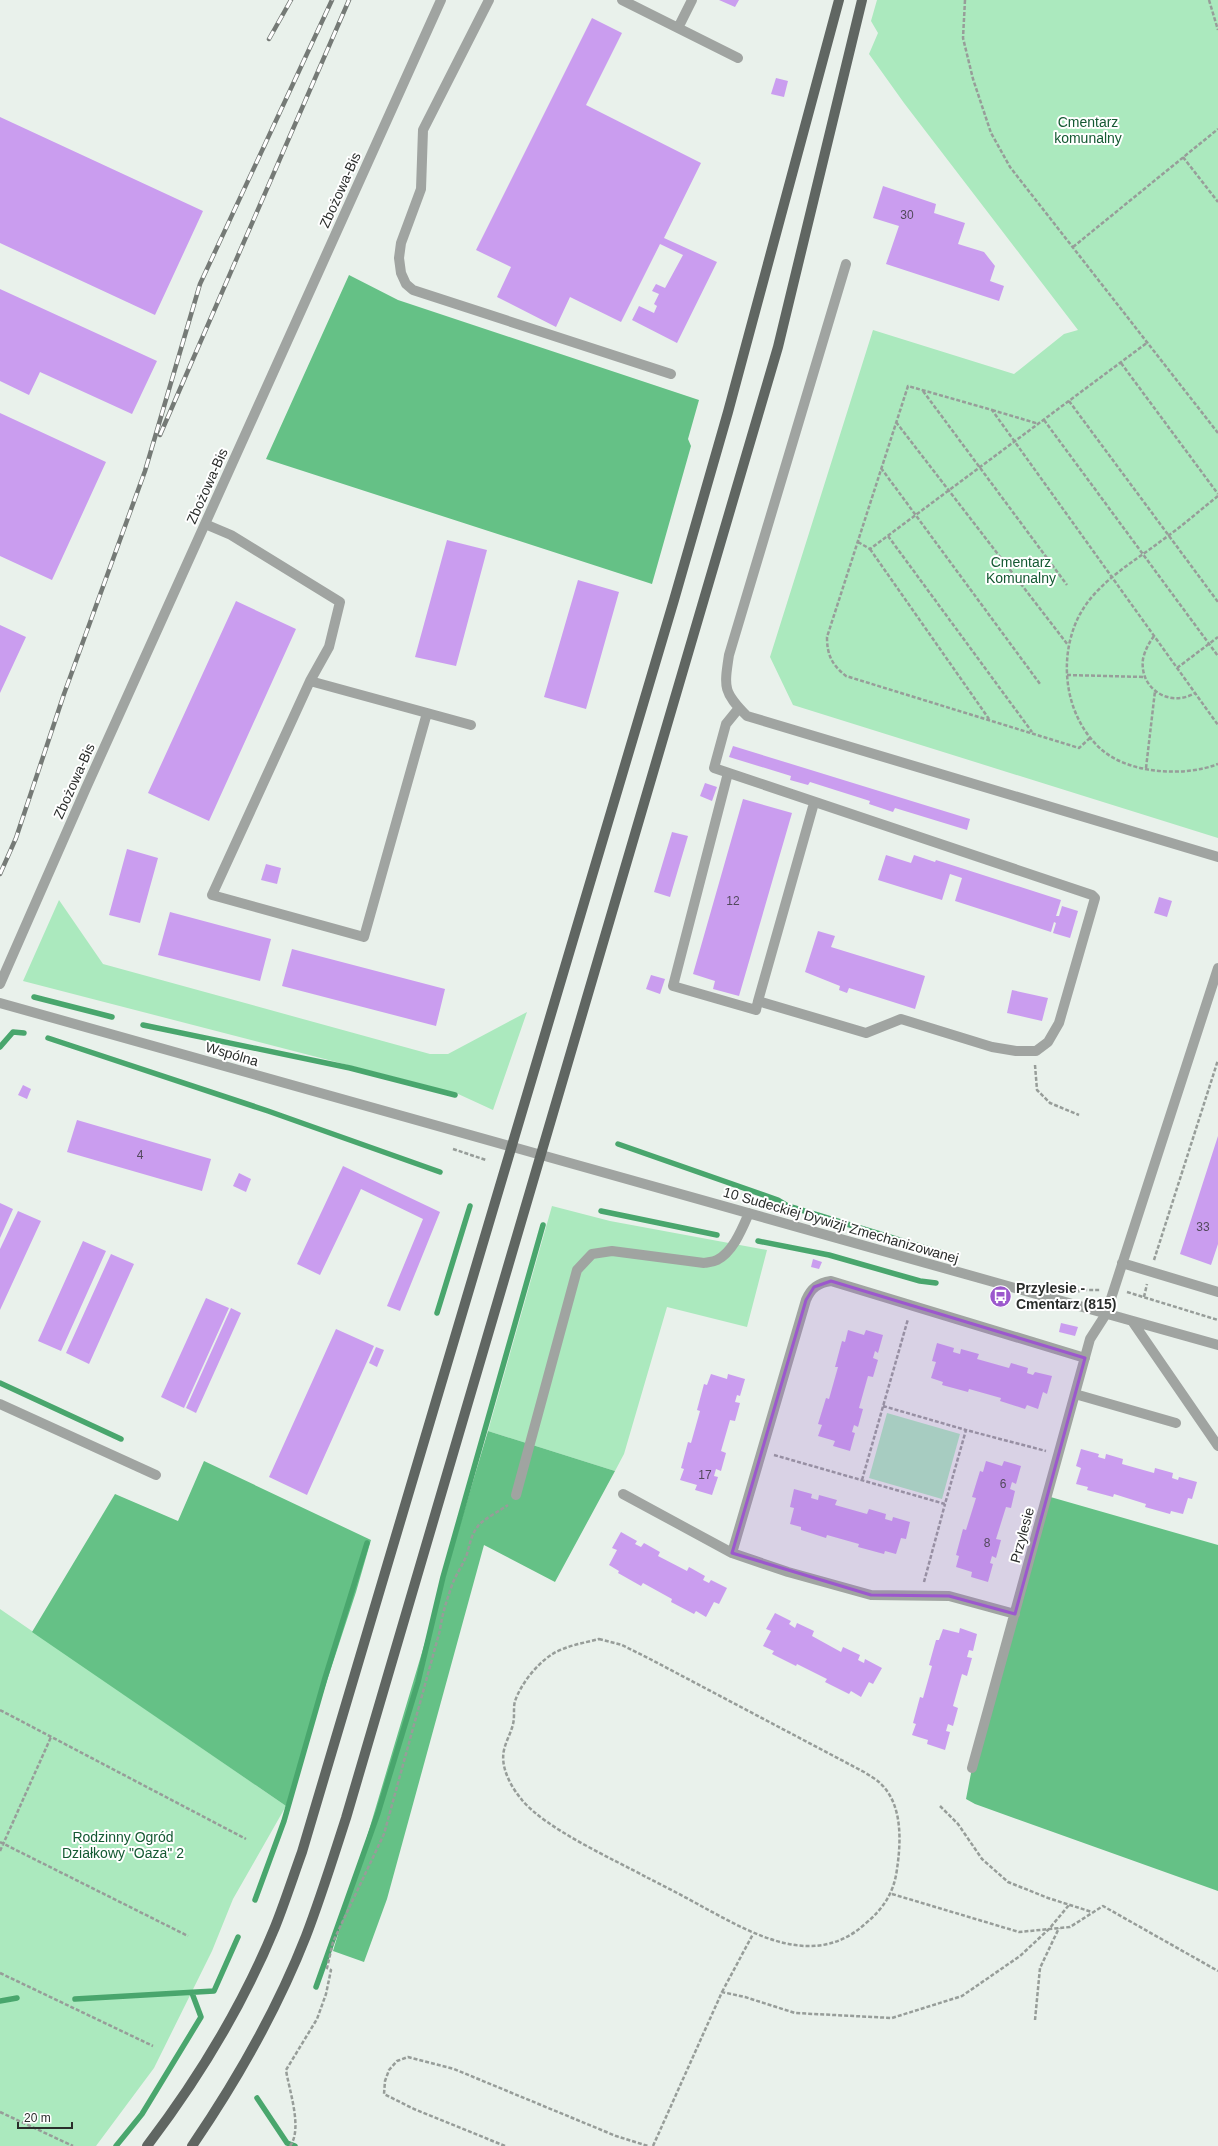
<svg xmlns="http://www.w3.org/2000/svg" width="1218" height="2146" font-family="Helvetica,sans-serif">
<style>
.green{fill:#abe9be}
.forest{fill:#65c186}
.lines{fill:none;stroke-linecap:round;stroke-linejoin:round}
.stream{stroke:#49a66d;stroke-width:5.5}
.building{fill:#ca9def}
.path{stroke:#979d99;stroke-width:2.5;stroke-dasharray:4 2;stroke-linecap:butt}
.minor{stroke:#a0a4a1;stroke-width:10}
.major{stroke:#606662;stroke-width:10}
.rail-casing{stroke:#757a76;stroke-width:4.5}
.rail{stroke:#fff;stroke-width:3;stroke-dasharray:9;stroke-linecap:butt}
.marked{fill:#9c58cd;fill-opacity:0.2;stroke:#9c58cd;stroke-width:3;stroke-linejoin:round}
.labels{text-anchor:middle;stroke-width:4;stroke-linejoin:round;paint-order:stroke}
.number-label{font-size:12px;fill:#52495c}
.park-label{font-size:14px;fill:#145932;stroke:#fff}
.street-label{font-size:14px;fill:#2a2d2b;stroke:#fff}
.poi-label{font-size:14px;font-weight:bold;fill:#2a2d2b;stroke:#fff;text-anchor:start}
</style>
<rect width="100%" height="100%" fill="#e9f1eb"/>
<path class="green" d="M877,0h341v838l-425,-133 -23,-48 103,-327 141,44 50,-40 14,-4 -174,-227 -35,-49 9,-21 -7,-12z
M59,900l44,64 327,90h18l79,-42 -34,98 -37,-17 -433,-112z
M552,1206l58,15 157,29 -20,77 -80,-20 -43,147 -9,17 -127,-40z
M887,1413l73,21 -18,65 -73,-21z
M0,1609l286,197 -53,93 -21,52 -58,117 -58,78h-96z"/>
<path class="forest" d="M349,275l49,25 301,100 -11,39 3,7 -39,138 -386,-125z
M488,1431l127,40 -60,111 -71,-37 -97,354 -23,63 -31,-11z
M204,1461l167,79 -15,52 -70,214 -254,-174 83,-138 63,27z
M1047,1496l171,49v346l-243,-87 -9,-5 6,-31z"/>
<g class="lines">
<path class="stream" d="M34,997l78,20
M143,1025l207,43 105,27
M48,1038l220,73 172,61
M0,1047l13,-15 11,1
M618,1144l160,56 10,6 154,47
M601,1211l116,24
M758,1241l71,14 91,26 16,2
M437,1313l33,-107
M0,1383l121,56
M255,1900l29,-79 41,-143 42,-135
M316,1987l62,-174 40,-131 25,-105 100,-352
M75,1999l139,-8 24,-54
M0,2001l17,-3
M257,2098l30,45 8,3
M116,2146l26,-32 59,-97 -9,-24"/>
</g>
<path class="building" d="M719,0h20l-4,7z
M592,18l30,15 -36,72 115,58 -37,75 53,24 -40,81 -45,-23 7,-14 15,7 3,-7 -3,-2 5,-10 -7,-3 4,-7 9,4 18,-33 -23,-11 -39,78 -51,-25 -14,30 -59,-30 14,-30 -35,-17z
M776,78l12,3 -4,16 -13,-3z
M0,117l203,94 -48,104 -155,-72z
M883,186l53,18 -2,9 31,10 -7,21 26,8 11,14 -5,15 14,5 -5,15 -113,-37 13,-38 -26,-8z
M0,289l157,72 -25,53 -92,-42 -11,23 -29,-14z
M0,413l106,49 -54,118 -52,-24z
M447,540l40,10 -31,116 -41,-9z
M578,580l41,12 -33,117 -42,-12z
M236,601l60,28 -87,192 -61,-28z
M0,625l26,12 -26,56z
M733,746l237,73 -3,11 -72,-22 -2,4 -24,-8 1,-3 -60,-19 -2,3 -18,-5 1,-4 -62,-19z
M705,783l12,4 -5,14 -12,-5z
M743,799l49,14 -53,183 -26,-7 2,-8 -22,-7z
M672,832l16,4 -18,61 -16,-5z
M127,849l31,9 -18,65 -31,-8z
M886,855l25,8 3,-8 21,7 1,-2 125,40 -5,16h3l3,-10 16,5 -8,27 -17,-5 3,-10 -2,-1 -3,10 -96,-31 7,-23 -12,-4 -8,26 -64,-20z
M266,864l15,4 -4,16 -16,-4z
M1159,897l13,4 -5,16 -13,-4z
M170,912l101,27 -11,42 -102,-26z
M818,931l17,5 -4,11 94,29 -10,33 -66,-21 -2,5 -8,-3 1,-4 -35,-14z
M292,949l153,40 -9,37 -154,-40z
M651,975l14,4 -5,15 -14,-5z
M1012,990l36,8 -6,23 -35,-8z
M23,1085l8,4 -4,10 -9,-4z
M77,1120l134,39 -9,32 -135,-39z
M1218,1136v108l-7,21 -31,-11z
M343,1166l97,46 -40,99 -13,-5 36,-87 -62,-30 -41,86 -23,-11z
M239,1173l12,6 -5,13 -13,-6z
M0,1203l13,6 -13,29z
M18,1211l23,10 -41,89v-61z
M83,1241l23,10 -45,100 -23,-10z
M111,1254l23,10 -45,100 -23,-11z
M813,1259l9,3 -3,7 -8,-2z
M206,1298l23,10 -45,100 -23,-11z
M231,1308l10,5 -45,100 -10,-5z
M1061,1323l17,4 -3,9 -16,-4z
M336,1329l38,17 -67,149 -38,-18z
M848,1330l16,5 2,-5 17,5 -5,18 -3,-2 -2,7 5,2 -5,17 -5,-1 -9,32 4,1 -5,18 -4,-2 -2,7 3,1 -5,18 -17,-5 2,-5 -17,-5 4,-11 -4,-1 8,-26 3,1 9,-32h-3l7,-26 3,1z
M937,1343l17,5 -1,4 7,2 1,-5 18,5 -2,5 32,9 2,-5 17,5 -1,5 6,2 2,-3 17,4 -5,18 -4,-2 -5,17 -11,-4 -2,4 -25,-8 1,-3 -32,-9 -1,3 -26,-7 1,-3 -12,-4 5,-16 -4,-1z
M376,1347l8,3 -7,17 -8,-4z
M711,1374l16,5 1,-5 17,5 -5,17 -3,-1 -2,7 5,1 -5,18 -5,-1 -9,31 5,2 -5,18 -5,-2 -2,7 4,1 -6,18 -17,-5 2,-5 -17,-5 4,-11 -3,-1 7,-26 3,1 9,-32 -3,-1 7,-26 3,1z
M1081,1449l18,5 -1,3 7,2 1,-5 17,5 -1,5 32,9 1,-5 18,5 -1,5 6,2 1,-3 18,5 -5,17 -4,-1 -5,16 -12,-3 -1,3 -25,-7 1,-3 -32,-10 -1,3 -26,-7 1,-3 -12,-3 5,-16 -5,-2z
M986,1461l16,5 2,-5 17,5 -5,18 -4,-2 -2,7 5,2 -4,17 -5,-1 -10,32 5,1 -5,18 -4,-2 -2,7 3,1 -5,18 -17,-5 1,-5 -16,-5 3,-11 -3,-1 7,-26 3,1 10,-32 -4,-1 8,-26 3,1z
M794,1489l18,5 -1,4 7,2 1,-5 18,5 -2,5 32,9 2,-5 17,5 -1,5 7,2 1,-4 17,5 -4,17 -5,-1 -5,16 -11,-3 -1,3 -26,-7 1,-3 -32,-9 -1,3 -25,-8v-3l-11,-3 4,-16 -4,-1z
M621,1532l16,9 -2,3 6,3 3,-4 16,9 -2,4 29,15 2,-4 16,9 -2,4 6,3 2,-3 16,8 -8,16 -5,-2 -8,15 -10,-6 -2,3 -23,-12 1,-3 -29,-16 -2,3 -23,-13 1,-2 -10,-6 8,-15 -5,-2z
M775,1613l16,8 -2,3 6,4 2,-5 17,8 -2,5 29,16 2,-5 17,8 -2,5 6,3 1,-4 17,9 -9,16 -4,-2 -8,15 -10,-6 -2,3 -24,-12 2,-3 -30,-15 -1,2 -24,-12 2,-3 -11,-5 8,-15 -5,-2z
M960,1628l17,6 -4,17 -4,-1 -2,7 5,1 -5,18 -5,-2 -9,32 5,2 -5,18 -5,-2 -2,7 4,1 -5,18 -18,-6 1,-4 -16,-5 4,-11 -3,-1 7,-26 3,1 9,-32 -3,-1 7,-25h3l4,-11 16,4z"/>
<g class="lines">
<path class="path" d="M965,0l-2,38 10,41 18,54 19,34 208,266
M1209,0l9,30
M1183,157l35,45
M1073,247l145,-118
M1121,363l97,131
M923,391l144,194
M1069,401l149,201
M992,410l47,14
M1044,420l174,236
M896,422l172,223
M881,468l159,216
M1218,496c-19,15 -37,31 -57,45 -29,22 -65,42 -82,75 -22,43 -14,102 23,134 28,24 83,27 116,14
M888,536l144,196
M858,542l12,7 278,-207
M870,549l119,170
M1154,636c-5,7 -9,14 -11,23 -4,30 27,49 52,34
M1177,668l41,-31
M1067,675l78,2
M1090,738l-11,10 -233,-72c-14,-11 -19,-21 -19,-39l81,-251 84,24 226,315
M1146,768l9,-77
M1035,1065l2,25 13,13 29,12
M453,1149l33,11
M1154,1260l64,-200
M1078,1292l2,-2h20
M1127,1292l91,28
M1144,1297l3,-13
M883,1406l83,24
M774,1455l171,49 21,-74 80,21
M862,1480l46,-161
M924,1582l21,-78
M599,1639l23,6 28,14 214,113c6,4 12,7 16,11 23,21 21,59 17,86 -3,24 -14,40 -32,55 -51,46 -112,10 -162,-17 -18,-10 -37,-20 -55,-29 -35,-19 -102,-49 -126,-78 -11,-13 -22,-33 -18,-50 2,-9 7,-17 9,-26 2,-7 0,-16 2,-23 6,-17 21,-36 36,-46 13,-9 33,-12 48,-16z
M0,1710l246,129
M940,1806l18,18 24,35 26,23 40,16 44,14
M0,1842l188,94
M0,1851l51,-114
M892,1894l127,38 51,-5 33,-21 115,65
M0,1973l153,73
M722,1992l31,-58
M1035,2020l5,-52 19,-40
M0,2112l73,34
M290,2146c13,-17 -1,-56 -4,-76l31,-51 9,-25 5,-24 -4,-2 6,-26 51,-108 56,-204c2,-16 7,-30 12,-45 4,-11 11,-20 15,-31 3,-10 4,-19 11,-28 4,-6 23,-16 30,-21
M505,2146l-91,-37 -30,-15 1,-13 4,-11 8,-9 11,-4 46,12 162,67 32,10
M653,2146l69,-154 23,5 50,16 97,5 70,-22 58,-40 29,-27 20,-24"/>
<path class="minor" d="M489,0l-66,130 -2,59 -20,54 -2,15 2,15 5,11 7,6 258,84
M622,0l116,58
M678,28l14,-28
M846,264l-117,391c-5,33 -6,37 18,61l471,141
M205,524l26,11 109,67 -11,45 -19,34
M739,708l-13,16 -12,44 378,127 3,3 -36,125 -11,19 -12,9h-20l-24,-4 -91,-28 -35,14 -108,-32 56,-198
M427,713l-63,224 -152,-42 98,-214 161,44
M728,773l-55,213 83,24 2,-9
M0,984l86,-196 355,-788
M0,1003l1218,342
M1122,1263l96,29
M1132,1321l86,125
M1075,1394l101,29
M0,1404l156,71
M623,1494l109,59
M516,1495l61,-225 15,-16 20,-3 92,12c4,-1 9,-1 13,-3 16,-8 25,-31 32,-47
M1015,1614l-66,-18 -78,-1 -83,-23 -56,-19 74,-253c5,-12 12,-17 25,-19l254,77
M972,1768l118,-429 16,-25 112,-346"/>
<path class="major" d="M147,2146c51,-67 96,-141 128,-219 10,-25 18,-50 27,-75l372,-1252 54,-188 111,-412
M192,2146c45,-66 85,-136 114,-210 15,-39 27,-78 40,-118l432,-1471 84,-347"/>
<defs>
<path id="rail" d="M269,39l22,-39
M160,435l189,-435
M0,874l16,-36 48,-144 81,-223 55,-187 132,-284"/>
</defs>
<use href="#rail" class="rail-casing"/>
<use href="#rail" class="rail"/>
</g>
<path class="marked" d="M831,1281l254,77 -70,256 -66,-18 -78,-1 -139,-42 74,-253 8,-13z"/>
<defs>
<symbol id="bus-disc" viewBox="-11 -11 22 22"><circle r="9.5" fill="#9c58cd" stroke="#fff"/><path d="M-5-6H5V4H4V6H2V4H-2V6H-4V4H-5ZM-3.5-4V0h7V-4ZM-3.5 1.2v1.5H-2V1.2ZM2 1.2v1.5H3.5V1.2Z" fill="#fff"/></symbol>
</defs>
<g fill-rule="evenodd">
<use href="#bus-disc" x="988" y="1284" width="25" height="25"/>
</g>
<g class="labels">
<g class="number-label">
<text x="907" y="219">30</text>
<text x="733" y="905">12</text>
<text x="140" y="1159">4</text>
<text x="1203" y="1231">33</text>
<text x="705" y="1479">17</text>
<text x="1003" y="1488">6</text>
<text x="987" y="1547">8</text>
</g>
<g class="park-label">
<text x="1088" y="127">Cmentarz<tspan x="1088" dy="16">komunalny</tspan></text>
<text x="1021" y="567">Cmentarz<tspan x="1021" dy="16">Komunalny</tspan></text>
<text x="123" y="1842">Rodzinny Ogród<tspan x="123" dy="16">Działkowy "Oaza" 2</tspan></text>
</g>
<g class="street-label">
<text transform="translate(340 190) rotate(-66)" y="5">Zbożowa-Bis</text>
<text transform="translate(207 486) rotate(-66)" y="5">Zbożowa-Bis</text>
<text transform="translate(74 781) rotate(-66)" y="5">Zbożowa-Bis</text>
<text transform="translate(232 1054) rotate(16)" y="5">Wspólna</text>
<text transform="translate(841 1225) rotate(16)" y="5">10 Sudeckiej Dywizji Zmechanizowanej</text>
<text transform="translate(1022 1535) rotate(-75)" y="5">Przylesie</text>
</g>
<g class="poi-label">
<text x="1016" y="1293">Przylesie -<tspan x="1016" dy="16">Cmentarz (815)</tspan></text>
</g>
</g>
<path d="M18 2122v6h54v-6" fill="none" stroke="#2a2d2b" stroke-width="2"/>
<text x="24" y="2122" font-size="12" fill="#2a2d2b" stroke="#ffffff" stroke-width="3" paint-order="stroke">20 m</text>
</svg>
